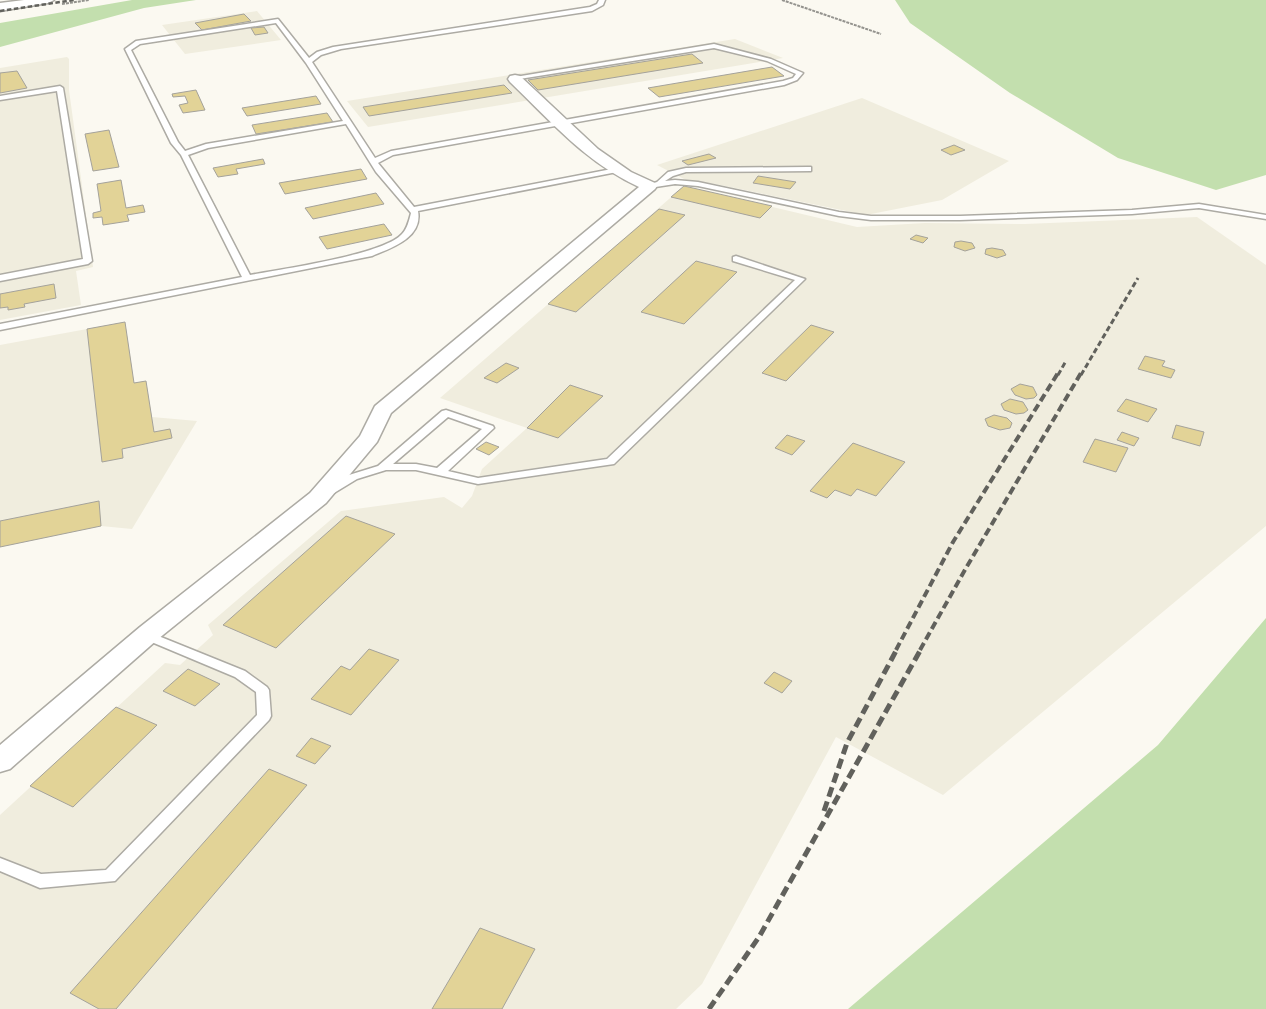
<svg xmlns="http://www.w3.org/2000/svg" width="1266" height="1009" font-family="Manrope,sans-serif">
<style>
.built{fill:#f0edde}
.green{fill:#c3dfae}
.building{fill:#e2d397;stroke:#a4a29b}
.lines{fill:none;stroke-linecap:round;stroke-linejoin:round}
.lane-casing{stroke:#adaba4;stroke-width:3}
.street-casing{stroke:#adaba4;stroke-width:3}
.path{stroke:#94938e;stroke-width:2;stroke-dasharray:3 1;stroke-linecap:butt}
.lane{fill:#fff;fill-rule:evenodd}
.street{fill:#fff;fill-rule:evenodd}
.rail-far3{stroke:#61615c;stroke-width:2.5;stroke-dasharray:4.5 2.5;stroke-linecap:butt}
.rail-far2{stroke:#61615c;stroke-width:3;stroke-dasharray:5.5 3;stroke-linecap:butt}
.rail-far1{stroke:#61615c;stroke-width:4;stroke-dasharray:8 4;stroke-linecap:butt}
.rail{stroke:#61615c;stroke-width:5;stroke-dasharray:10 5;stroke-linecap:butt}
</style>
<rect width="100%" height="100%" fill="#fbf9f1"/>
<path class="built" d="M257,11l24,29 -96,14 -23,-29z
M735,39l48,19 -415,69 -21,-26z
M67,57l2,2v31l24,177 -17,4 5,34 -81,15v-252z
M862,98l147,63 -67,39 -76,15 -151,-31 -27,-3 -31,-16z
M684,186l173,41 68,-4 100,1 172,-7 69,48v261l-323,269 -107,-58 -134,247 -26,25h-676v-194l165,-152 15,2 33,-30 -5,-10 133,-114 103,-14 18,11 10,-12 10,-27 45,-41 -87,-30z
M125,322l9,61 12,-2 6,36 45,4 -65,108 -31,-3 -101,21v-202z"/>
<path class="green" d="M132,0h64l-52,8 -144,39v-24z
M895,0h371v175l-50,15 -98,-32 -108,-65 -100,-70z
M1266,618v391h-418l310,-264z"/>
<path class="building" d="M244,14l7,7 -49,9 -7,-7z
M264,27l4,6 -13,2 -4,-7z
M692,54l11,9 -165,27 -10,-10z
M772,67l12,9 -125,21 -11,-9z
M17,71l10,17 -27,5v-20z
M504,85l8,8 -143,23 -6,-9z
M196,90l9,20 -22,3 -4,-8 9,-2 -3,-7 -12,1 -1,-3z
M316,96l5,8 -74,12 -5,-8z
M327,113l6,9 -77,12 -4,-9z
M109,130l10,37 -26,4 -8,-37z
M954,145l11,5 -14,5 -10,-5z
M709,154l7,4 -28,7 -6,-4z
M263,159l2,5 -29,5 2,5 -20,3 -5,-9z
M361,169l6,10 -82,15 -6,-11z
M758,176l38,6 -6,7 -37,-6z
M121,180l5,28 17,-3 2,7 -18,3 2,6 -26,4 -1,-8 -9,1v-5l8,-2 -4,-27z
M684,186l88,20 -12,12 -89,-21z
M376,193l8,11 -71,15 -8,-11z
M659,209l26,6 -109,97 -28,-8z
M384,224l8,11 -65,14 -8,-12z
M916,235l12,3 -5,5 -13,-4z
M961,241l11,2 3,5 -10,3 -11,-4 1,-5z
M992,248l11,2 3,5 -9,3 -12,-4 1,-5z
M696,261l41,11 -53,52 -43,-12z
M54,284l2,14 -32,6 1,3 -17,3v-3l-8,1v-14z
M125,322l9,61 12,-2 8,51 16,-3 2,9 -50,11 1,9 -21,4 -15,-133z
M811,325l23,7 -48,49 -24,-8z
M1145,356l20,5 -3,5 13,4 -4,8 -33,-9z
M506,363l13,5 -22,15 -13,-5z
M1020,384l13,3 4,8 -3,3 -8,1 -11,-4 -4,-6z
M570,385l33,11 -45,42 -31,-10z
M1010,399l13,3 5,8 -4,3 -8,1 -12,-4 -3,-6z
M1126,399l31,10 -9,13 -31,-11z
M994,415l13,3 5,5 -2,5 -10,2 -12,-4 -3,-7z
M1176,425l28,7 -4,14 -28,-8z
M1122,432l17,6 -5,8 -17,-6z
M787,435l18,6 -13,14 -17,-7z
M1095,439l33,9 -12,24 -33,-10z
M486,442l13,5 -10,8 -13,-6z
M853,443l52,19 -29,34 -19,-7 -6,7 -16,-6 -8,8 -17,-7z
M99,501l2,25 -101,21v-26z
M346,516l49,18 -119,114 -53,-23z
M369,649l30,11 -48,55 -40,-16 30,-33 9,4z
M188,669l32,15 -25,22 -32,-15z
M774,672l18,9 -10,12 -18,-10z
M116,707l41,18 -84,82 -43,-21z
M311,738l20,8 -16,18 -19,-8z
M269,769l38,16 -191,224h-17l-29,-16z
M480,928l55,21 -33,60h-70z"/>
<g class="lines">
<defs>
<path id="lane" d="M599,0h6l-2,5 -11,6 -251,38 -20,6 -9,7 63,96 16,-7 392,-70 10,-3 3,-4 -29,-13 -53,-13 -201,32 -1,-1 3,-2 199,-33 57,15 32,14 -6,7 -13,5 -391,70 -15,8 36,44 203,-39 4,2 -4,2 -199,39c5,27 -27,37 -46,45l-372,74v-6l242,-47 -61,-122 -10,-12 -46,-94 11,-8 142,-22 31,39 8,-6 16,-5 257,-40 7,-3zM276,23l30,40 37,58 -137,23 -21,7 -7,-9 -47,-92 9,-6zM346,124l30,48 35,41c-2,8 -4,16 -9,21 -19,21 -121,35 -152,41l-62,-120 20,-7z
M60,86l3,2 29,173 -4,3 -88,17v-6l83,-16 -26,-168 -57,9v-4z
M808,167h3v4l-125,1 -13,4 -8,5 10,-1 23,2 141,30 32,4h89l172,-6 67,-6 67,11v4l-67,-11 -67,6 -172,6h-89l-32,-4 -141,-30 -23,-2 -26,4 -4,-2 12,-4 11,-10 18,-4z
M736,256l69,23 -191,185 -136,20 -62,-14h-30l-29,9 -23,14h-8l-2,-2 25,-16 29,-9 64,-55 4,-1 47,16 1,2 -46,43 30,7 129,-19 188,-179 -62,-19v-4zM448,417l34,12 -45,39 -21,-4h-23z
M146,631l99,40 22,16 2,3 2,26 -2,4 -154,161 -75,7 -40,-17v-13l41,16 65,-4 151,-155 -1,-23 -21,-15 -93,-39 -2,-3 2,-3z"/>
<path id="street" d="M24,0h30l-6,3 -48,8v-8z
M515,75l5,1 78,73 33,23 24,11 2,3 -2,3 -264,224 -14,29 -51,61 -168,136 -148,130 -10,3v-27l140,-118 170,-134 50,-57 15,-30 264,-219c-55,-26 -86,-64 -129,-105l-2,-3 2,-3z"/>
</defs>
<use href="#lane" class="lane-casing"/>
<use href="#street" class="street-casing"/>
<path class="path" d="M782,0l99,34
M62,4l27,-4"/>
<use href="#lane" class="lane"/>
<use href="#street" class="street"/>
<path class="rail-far3" d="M0,11l74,-11"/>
<path class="rail-far2" d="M1058,375l8,-14
M1081,375l57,-97"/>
<path class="rail-far1" d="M896,650l57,-108 105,-169
M920,650l46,-82 115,-195"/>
<path class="rail" d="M824,811l23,-68 50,-94
M709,1009l50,-72 162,-288"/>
</g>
</svg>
